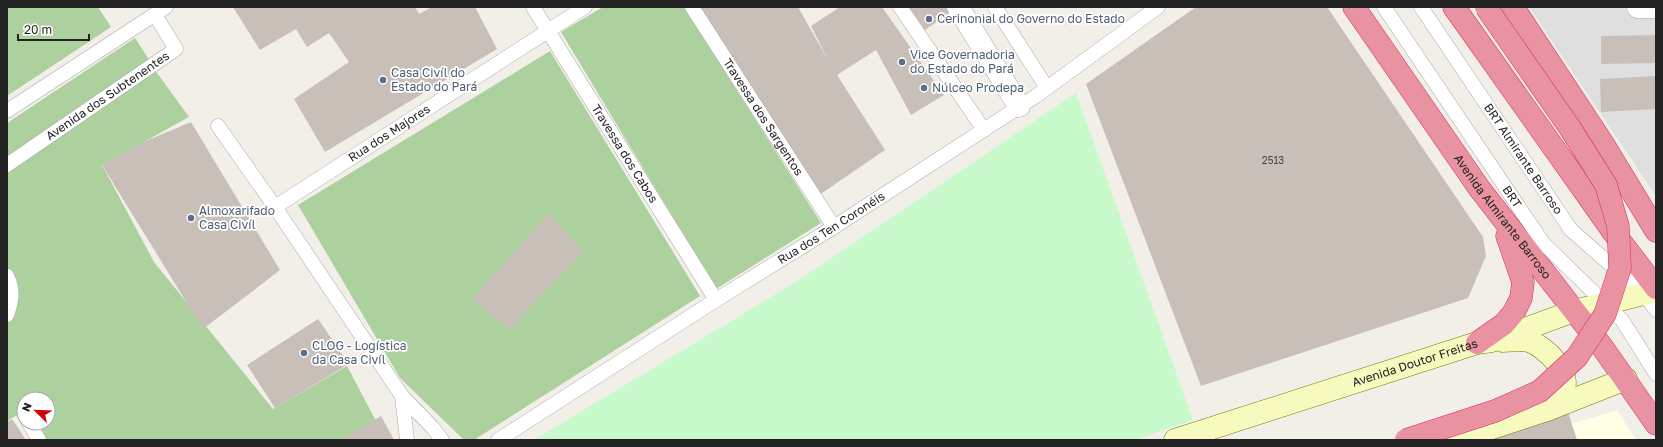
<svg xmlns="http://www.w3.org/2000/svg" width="1663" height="447" font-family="'Golos Text',sans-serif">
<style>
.residential{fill:#e0dfdf}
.education{fill:#ffffe5}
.forest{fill:#add19e}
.park{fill:#c8facc}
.building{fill:#c7bfb8}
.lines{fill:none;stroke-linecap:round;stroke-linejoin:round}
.lane-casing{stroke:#a9a9a9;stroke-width:15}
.street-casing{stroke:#a9a9a9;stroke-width:23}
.secondary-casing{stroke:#707d05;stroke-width:23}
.highway-casing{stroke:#dc2a67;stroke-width:23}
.lane{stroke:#fff;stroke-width:14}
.street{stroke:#fff;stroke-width:22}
.secondary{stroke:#f7fabf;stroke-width:22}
.highway{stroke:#e892a2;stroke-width:22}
.highway-bridge-casing{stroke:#dc2a67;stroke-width:23;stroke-linecap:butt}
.highway-bridge{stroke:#e892a2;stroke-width:22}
.service-dot{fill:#5c6f8a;stroke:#fff;stroke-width:1.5}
.labels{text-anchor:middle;stroke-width:3.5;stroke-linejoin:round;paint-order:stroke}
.number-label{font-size:10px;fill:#4b4948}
.service-label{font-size:12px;fill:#4e5e75;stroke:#fff;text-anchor:start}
.street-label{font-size:12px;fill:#222;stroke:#fff}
</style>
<rect width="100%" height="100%" fill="#f2efe9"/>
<path class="residential" d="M1529,7h127v189z"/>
<path class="education" d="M1617,410l19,30h-118z"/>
<path class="forest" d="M7,7h91l13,20 -104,69z
M603,7h81l137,216 -105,66 -155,-257z
M135,38l15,23 -143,98v-36z
M550,51l150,245 -226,144h-10l-64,-62 -102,-173z
M155,70l34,47 -87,48 52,97 119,147 74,-43 39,74h-343l-11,-17h16v-24h-24v12l-17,10v-247z"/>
<path class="park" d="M1076,93l117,327 -58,20h-601l265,-160z"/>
<path class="building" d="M233,7h182l4,7 13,-7h43l22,42 -172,103 -31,-53 55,-37 -20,-29 -22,14 -11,-18 -36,21z
M699,7h99l30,53 -17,-34 29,-19h42l62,88 -33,20 -35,-65 -39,25 48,75 -66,45z
M909,7h49l-33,23z
M1196,7h131l156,230 3,19 -18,42 -267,88 -115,-302z
M1656,35v28l-55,1v-28z
M1656,76v33l-55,3 -1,-33z
M191,122l89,148 -77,59 -101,-164 39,-22z
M549,213l34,39 -74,77 -37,-30z
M318,319l31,45 -74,44 -28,-43z
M1568,412l9,28h-90z
M381,416l13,24h-52z
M12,419l14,21h-19v-18z"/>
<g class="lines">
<defs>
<g id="lane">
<path id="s1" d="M533,7l183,293"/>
<path id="s2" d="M692,7l142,220"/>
<path d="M900,7l84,123"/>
<path d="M995,7l52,81"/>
<path id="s3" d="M1384,7l159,236 79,77 34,54"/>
<path id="s4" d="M1421,7l150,223 73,64 12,16"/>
<path d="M7,111l159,-104"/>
<path d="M218,126l57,81 127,189 31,32 9,12"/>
<path id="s5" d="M7,165l169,-116 -21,-34"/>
<path id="s6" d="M275,207l310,-200"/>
<path d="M7,276c7,14 5,25 0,39"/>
<path d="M402,396l5,44"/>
<path d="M29,423l10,17"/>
<path id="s7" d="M498,440l218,-140 118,-73 202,-131 122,-89"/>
</g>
<path id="street" d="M958,7l61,99
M1638,7h18"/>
<g id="secondary">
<path d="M1503,341c8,0 18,-2 26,0 17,6 45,33 33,52 -4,6 -10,11 -15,17"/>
<path id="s8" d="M1175,440l302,-97 15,-2 82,-30 82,-20"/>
<path d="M1455,440l92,-30 79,-31"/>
</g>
<g id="highway">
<path id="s9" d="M1354,7l125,181 124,160 53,76"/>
<path d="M1454,7l160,226 42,55"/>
<path d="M1513,7l89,135 54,89"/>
<path d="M1477,343l27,-19 10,-12 7,-14 2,-16 -16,-46"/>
</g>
</defs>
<use href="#lane" class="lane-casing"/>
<use href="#street" class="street-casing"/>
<use href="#secondary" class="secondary-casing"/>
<use href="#highway" class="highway-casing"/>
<use href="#lane" class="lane"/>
<use href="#street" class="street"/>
<use href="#secondary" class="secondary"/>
<use href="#highway" class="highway"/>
<defs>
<path id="highway-bridge" d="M1406,440l89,-29 45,-20 37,-34 28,-43 15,-46 -2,-42 -12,-41 -36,-57 -84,-121"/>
</defs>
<use href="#highway-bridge" class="highway-bridge-casing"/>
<use href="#highway-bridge" class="highway-bridge"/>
</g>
<g class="service-dot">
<circle cx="929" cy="19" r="4"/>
<circle cx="902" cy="62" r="4"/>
<circle cx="383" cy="80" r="4"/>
<circle cx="924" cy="88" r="4"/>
<circle cx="191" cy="218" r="4"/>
<circle cx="304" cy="353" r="4"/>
</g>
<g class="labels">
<g class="number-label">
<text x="1273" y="164">2513</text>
</g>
<g class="service-label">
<text x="937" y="23">Cerinonial do Governo do Estado</text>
<text x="910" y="59">Vice Governadoria<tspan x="910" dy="14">do Estado do Pará</tspan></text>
<text x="391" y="77">Casa Civíl do<tspan x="391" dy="14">Estado do Pará</tspan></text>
<text x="932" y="92">Núlceo Prodepa</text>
<text x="199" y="215">Almoxarifado<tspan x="199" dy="14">Casa Civíl</tspan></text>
<text x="312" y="350">CLOG - Logística<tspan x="312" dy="14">da Casa Civíl</tspan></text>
</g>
<g class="street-label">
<text dy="4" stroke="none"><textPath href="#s5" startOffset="122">Avenida dos Subtenentes</textPath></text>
<text dy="4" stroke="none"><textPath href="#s2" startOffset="131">Travessa dos Sargentos</textPath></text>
<text dy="4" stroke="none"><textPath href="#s6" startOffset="136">Rua dos Majores</textPath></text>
<text dy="4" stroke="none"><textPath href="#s1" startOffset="173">Travessa dos Cabos</textPath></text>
<text dy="4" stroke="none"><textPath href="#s4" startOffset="183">BRT Almirante Barroso</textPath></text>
<text dy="4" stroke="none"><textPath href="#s3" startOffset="229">BRT</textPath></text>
<text dy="4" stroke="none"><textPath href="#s9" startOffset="257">Avenida Almirante Barroso</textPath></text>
<text dy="4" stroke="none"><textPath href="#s7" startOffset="395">Rua dos Ten Coronéis</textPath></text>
<text dy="4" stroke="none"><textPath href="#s8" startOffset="252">Avenida Doutor Freitas</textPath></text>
</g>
</g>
<rect width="1663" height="447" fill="none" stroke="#222222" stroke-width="16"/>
<g transform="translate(36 411) rotate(293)"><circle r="19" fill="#ffffff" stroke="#a7a7a7"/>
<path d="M0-3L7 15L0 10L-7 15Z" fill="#d40000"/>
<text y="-6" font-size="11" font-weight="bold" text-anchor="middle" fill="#222222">N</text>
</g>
<path d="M18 34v6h71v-6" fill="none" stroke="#222222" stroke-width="2"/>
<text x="24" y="34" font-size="12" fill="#222222" stroke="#ffffff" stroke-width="3" paint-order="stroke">20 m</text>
</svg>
